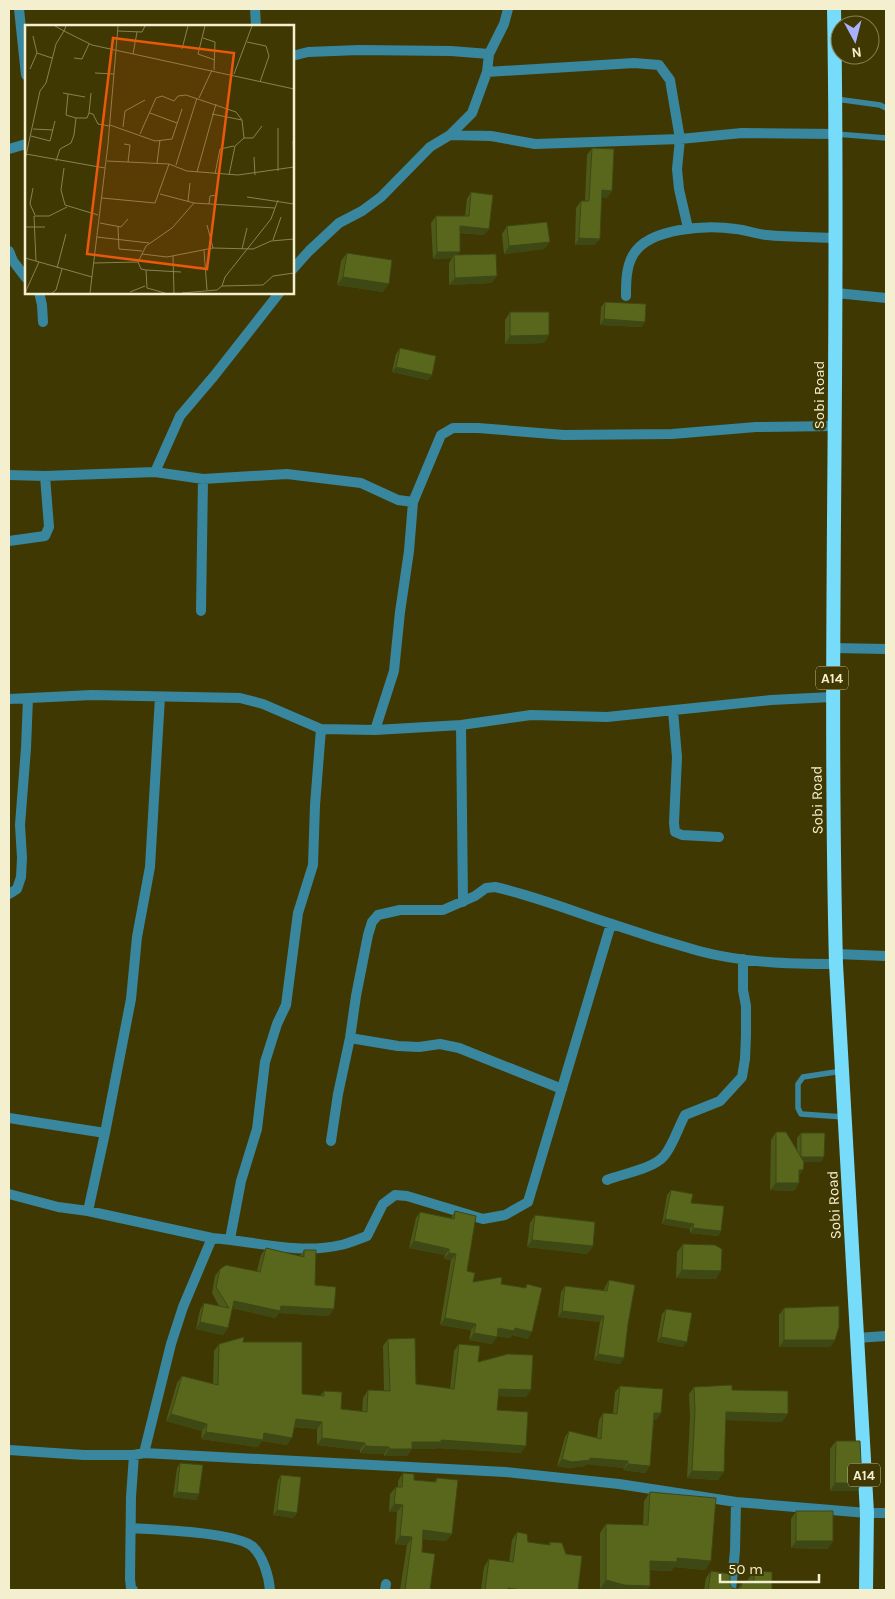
<svg xmlns="http://www.w3.org/2000/svg" width="895" height="1599" font-family="Karla,sans-serif">
<style>
.lines{fill:none;stroke-linecap:round;stroke-linejoin:round}
.service{stroke:#39879e;stroke-width:5.5}
.minor{stroke:#39879e;stroke-width:10}
.trunk{stroke:#76dcfa;stroke-width:14}
.wall{fill:#4d5918}
.shaded-wall{fill:#3e4814}
.building{fill:#59671c;stroke:#3e4814}
.labels{text-anchor:middle;stroke-width:5;stroke-linejoin:round;paint-order:stroke}
.shield{fill:#403802;stroke:#beb892;stroke-width:1}
.shield-label{font-size:14px;font-weight:bold;fill:#f4efcf}
.street-label{font-size:15px;fill:#f4efcf;stroke:#403802}
.inset-road{fill:none;stroke:#888154;stroke-width:1}
.view{fill:#e8590c;fill-opacity:0.15;stroke:#e8590c;stroke-width:2.5}
.inset-edge{fill:none;stroke:#f4efcf;stroke-width:2.5}
</style>
<rect width="100%" height="100%" fill="#403802"/>
<g class="lines">
<path class="service" d="M836,99l44,6 6,3
M836,134l50,4
M842,1071l-39,6 -5,7v24l3,6 43,3"/>
<path class="minor" d="M19,9l7,66
M255,9l1,17
M292,56l16,-4 51,-2 92,1 38,3
M487,72l147,-9 25,2 11,15 10,59 -3,30 2,20 9,39
M450,135l41,1 44,8 145,-5 62,-6 93,1
M9,149l17,-5
M9,251l4,10 13,17
M292,270l17,-19 30,-28 23,-12 19,-14 49,-50 20,-12 22,-22 15,-41 2,-18 15,-30 4,-15
M39,292l3,13 1,17
M836,293l50,5
M626,296c0,-13 0,-29 7,-41 16,-28 75,-30 103,-26 10,1 20,5 30,6 23,2 47,2 70,3
M155,472l25,-56 34,-40 66,-84
M9,475l36,1 110,-4 48,7 84,-5 74,9 37,17 15,2
M9,541l36,-5 4,-9 -4,-51
M201,611l2,-132
M833,648l53,1
M9,699l83,-4 148,3 23,6 58,25 54,1 86,-5 70,-10 76,2 164,-17 61,-3
M673,711l4,46 -3,66 1,9 7,3 37,2
M461,725l2,177
M375,730l19,-59 6,-59 9,-61 4,-49 28,-67 12,-7h25l86,7 108,-1 84,-7 80,-1
M9,894l8,-5 4,-12 1,-19 -2,-33 6,-77 2,-50
M836,954l50,2
M350,1038l48,8 21,1 21,-3 19,4 103,41
M9,1118l96,15
M331,1141l7,-47 12,-56 6,-42 12,-61 4,-13 6,-7 22,-5h43l32,-14 11,-8 9,-1c40,9 77,24 117,37 29,10 58,19 87,27 45,12 92,13 137,13
M607,1180c15,-6 46,-11 57,-24 9,-11 14,-28 21,-41l35,-14 22,-24 3,-18 1,-24v-29l-3,-16v-31
M9,1194l49,13 30,4 124,27c43,3 86,17 129,7 9,-2 17,-6 26,-9l16,-32 12,-9 12,1 76,23 22,-4 23,-13 83,-278
M88,1211l17,-78 26,-134 6,-62 13,-70 10,-170
M230,1239l11,-58 16,-52 8,-67 12,-38 9,-19 12,-92 15,-48 2,-60 6,-76
M857,1338l29,-2
M9,1450l75,5h50l10,-2 361,19 114,12 117,18 131,11h19
M144,1453l27,-109 12,-37 29,-69
M132,1528c24,2 106,4 121,19 10,9 16,30 17,43
M133,1590l-2,-2 -1,-9 1,-82 3,-42
M385,1590l1,-6
M731,1590l4,-39 1,-49"/>
<path class="trunk" d="M834,9c6,318 -6,636 2,955l31,549 -1,77"/>
</g>
<path class="wall" d="M592,148l20,43 -5,7 -5,-1 -7,48h-20l1,-37 5,-7h4l2,-46z
M471,192l18,37 -5,6 -24,-2 -2,22 39,21 -6,7 -42,2v-22l3,-5 -19,1 -2,-36 5,-7h29l2,-17z
M507,226l43,16 -6,7 -40,5 -2,-20z
M347,253l36,39 -46,-7 4,-24z
M605,302l37,25 -42,-2 1,-18z
M510,312l39,23 -5,8 -39,1v-24z
M400,348l32,27 -4,5 -36,-8 4,-18z
M776,1132l21,19v-13l4,-5 23,24 -3,5h-18l-4,14v7l-5,8 -24,-1 1,-50z
M671,1190l20,13 30,28 -3,5 -28,-3v-4l-28,-5 5,-29z
M455,1211l12,60 6,11 28,2 24,4 2,-4 1,55 -16,-4 -2,3 -13,-2 -5,8 -23,-4 2,-10 -31,-5 11,-65 -7,-1 1,-4 -36,-7 7,-30 4,-6 31,6z
M535,1215l58,31 -6,8 -60,-7 3,-24z
M683,1244l33,35 -40,-1 1,-26z
M266,1248l34,8 4,-6 11,35 14,31 -50,-3 -4,5 -43,-10 -4,20 -5,7 -27,-6 4,-19 4,-7 15,3 -7,-13 3,-17 5,-7 37,2 4,-16z
M609,1280l11,84 -26,-4 6,-38 -42,-5 3,-25 4,-6 39,4 1,-3z
M784,1308l51,32 -5,7h-51v-32z
M666,1309l17,38 -26,-5 5,-28z
M388,1339l28,45 34,5 4,-38 5,-7 19,18 48,35 -28,-1 -1,14 24,43 -84,-5 -1,1h-24l-5,7h-23v-2l-24,-1v-3l-43,-5v-16l-23,-2 -7,18 -25,-4 -4,6 -57,-8 1,-8 -36,-10 11,-38 5,-7 31,8 1,-33 5,-7 24,-2 59,52 18,2 4,-5 17,18 21,2 1,-13 5,-8 16,1 -1,-45z
M620,1386l41,27 -5,7h-2l-4,46 -5,7 -22,-3 1,-2 -38,-4 -1,2 -17,2 -11,-2 8,-29 4,-6 28,7 2,-18 4,-7 10,1 2,-22z
M694,1387l38,3 50,32 -56,-2 -8,60 -31,-2 3,-60 -1,-24z
M836,1441l21,50h-27v-42z
M180,1463l19,31 -3,6 -23,-3 4,-29z
M403,1473l11,7 20,2 3,-4 15,56 -6,7 -23,-2 -1,13 8,38h-30l7,-45 -12,-1 2,-32h-8l1,-18 6,-7h2v-6z
M281,1475l16,38 -4,5 -20,-3 5,-35z
M650,1492l61,69 -6,9 -31,-3 -3,4 -21,-1v16l-3,4h-42l-5,-1v-56l6,-9 37,1 1,-24z
M796,1511l32,38 -37,-1v-29z
M517,1532l11,10 20,3 2,-3 28,48h-97l3,-23 5,-8 20,3 3,-22z
M711,1571l19,14 2,3 4,1 2,-1 5,-7 5,1v-3l6,-8 18,19h-68l2,-12z"/>
<path class="shaded-wall" d="M602,190l10,1 -5,7 -10,-1z
M460,226l29,3 -5,6 -29,-3z
M579,238l21,1 -5,6h-20z
M550,242l-6,7 -40,5 5,-8z
M437,252h23l-5,6 -1,-3 -2,3 -19,1z
M497,276l-6,7 -42,2 6,-7z
M343,277l46,7 -6,8 -46,-7z
M604,319l41,3 -3,5 -42,-2z
M549,335l-5,8 -39,1 5,-8z
M396,367l36,8 -4,5 -36,-8z
M801,1157h23l-3,5h-24z
M799,1170h4l-5,8z
M776,1183h23l-5,8 -24,-1z
M665,1219l29,5 -4,5 -28,-5z
M693,1228l28,3 -3,5 -28,-3z
M532,1240l61,6 -6,8 -60,-7z
M414,1241l35,8 -4,6 -36,-7z
M449,1253l7,1 -5,6 -7,-1z
M682,1270l39,1 -5,8 -40,-1z
M234,1301l47,5 53,3 -5,7 -50,-3 -4,5 -46,-11z
M562,1311l42,5 -4,6 -42,-5z
M445,1318l31,6 -5,6 -31,-5z
M200,1322l28,6 -5,7 -27,-6z
M498,1328h17l17,4 -4,7 -16,-4 -2,3 -16,-3z
M474,1333l23,4 -5,7 -23,-4z
M661,1337l26,5 -4,5 -26,-5z
M784,1340h51l-5,7h-51z
M598,1354l26,4 -4,6 -26,-4z
M499,1389l32,1 -5,7 -32,-1z
M726,1412l62,2 -6,8 -61,-2z
M654,1413h7l-5,7 -6,-1z
M171,1414l36,10 -5,7 -36,-10z
M296,1419l26,3 -5,7 -26,-3z
M206,1432l58,1 28,5 -5,7 -25,-4 -4,6 -57,-8z
M322,1438l43,5 -5,7 -43,-5z
M441,1440l85,6 -5,7 -84,-5 -1,1h-29l5,-7z
M365,1446l24,1 -5,7 -24,-1z
M389,1449h23l-5,7h-23z
M590,1458l38,3 -4,7 -38,-4 -1,2 -17,2 -11,-2 5,-7z
M628,1464l22,2 -5,7 -22,-3z
M692,1471l32,1 -6,8 -31,-2z
M835,1483h27l-5,8h-27z
M177,1492l22,2 -3,6 -23,-3z
M394,1504l9,1 -6,7h-8z
M277,1510l20,3 -4,5 -20,-3z
M423,1530l29,4 -6,7 -28,-3z
M400,1536l12,1 -5,8 -12,-1z
M796,1541h37l-5,8 -37,-1z
M677,1558l34,3 -6,9 -31,-3 -3,4 -27,-2 6,-8z
M606,1580l44,6 -3,4h-42l-5,-1z"/>
<path class="building" d="M592,148l22,1 -2,42 -10,-1 -2,49 -21,-1 2,-37h8z
M471,192l22,3 -4,34 -29,-3v26h-23l-1,-36h33z
M547,222l3,20 -41,4 -2,-20z
M347,253l45,7 -3,24 -46,-7z
M496,254l1,22 -42,2 -1,-23z
M605,302l41,2 -1,18 -41,-3z
M510,312h39v23l-39,1z
M400,348l36,8 -4,19 -36,-8z
M776,1132h10l18,30 -1,8h-4v13h-23z
M801,1133h24l-1,24h-23z
M671,1190l22,4 -2,9 33,3 -3,25 -28,-3 1,-4 -29,-5z
M455,1211l21,5 -9,55 8,2 -2,9 29,-5 -1,7 25,4 1,-4 15,4 -10,44 -17,-4 -1,3 -16,-3 -1,9 -23,-4 2,-9 -31,-6 11,-64 -7,-1v-4l-35,-8 6,-29 34,7z
M535,1215l60,7 -2,24 -61,-6z
M683,1244l32,1 7,4 -1,22 -39,-1z
M266,1248l38,9v-7h12l-1,35 21,2 -2,22 -53,-3 -1,5 -46,-10 -6,27 -28,-6 4,-19 25,5 -13,-21 4,-18 6,-4 34,7z
M609,1280l26,5 -7,39 -4,34 -26,-4 6,-38 -42,-5 3,-25 42,5z
M839,1306v21l-4,13h-51v-32z
M666,1309l26,4 -5,29 -26,-5z
M244,1337l-1,5h59v52l22,2v-5l18,1 -1,17 26,3 1,-22 22,1 -2,-52 27,-1 1,46 38,5 5,-45 21,2 -2,16 30,-8 25,1 -2,35 -32,-1 -2,21 31,2 -2,34 -85,-6v2h-29v7h-23v-2l-24,-1v-3l-43,-5v-16l-26,-3 -4,19 -28,-5 -1,7 -57,-8 1,-8 -36,-10 11,-38 36,9 1,-41z
M732,1385v5l56,1v23l-62,-2 -2,60 -32,-1 3,-61 -1,-23z
M620,1386l43,3 -2,24h-7l-4,53 -22,-2v-3l-38,-3v2l-18,2 -10,-3 7,-28 32,8 2,-26 14,1z
M836,1441h24l2,42h-27z
M180,1463l23,2 -4,29 -22,-2z
M403,1473l11,1v6l22,2 1,-4 21,2 -6,54 -29,-4 -1,22 13,2 -5,36h-25l7,-53 -12,-1 3,-31 -9,-1 2,-17h6z
M281,1475l20,2 -4,36 -20,-3z
M650,1492l66,6 -5,63 -34,-3v4l-27,-1v25l-26,-1 -18,-5v-56l42,1z
M796,1511h37v30h-37z
M517,1532l10,2 1,8 22,3v-3l12,1 4,11 16,2 -4,34h-57l-13,-2v2h-23l4,-31 24,3z
M711,1571l19,3v11l2,3 4,1 5,-2 2,-6 11,1v-11l18,1v18h-64z"/>
<g class="labels">
<g class="shield">
<rect x="816" y="666.5" width="32" height="23" rx="4"/>
<rect x="848" y="1463.5" width="32" height="23" rx="4"/>
</g>
<g class="shield-label">
<text x="832" y="683">A14</text>
<text x="864" y="1480">A14</text>
</g>
<g class="street-label">
<text transform="translate(819 395) rotate(-90)" y="5">Sobi Road</text>
<text transform="translate(817 800) rotate(-91)" y="5">Sobi Road</text>
<text transform="translate(834 1205) rotate(-93)" y="5">Sobi Road</text>
</g>
</g>
<g transform="translate(25 25)">
<rect width="269" height="269" fill="#403802"/>
<path class="inset-road" d="M30,1l9,5 2,-5M180,1l-7,28 17,6M93,6l24,1 3,-6M8,11l4,17 15,5M178,13l12,4 -1,28M222,17l19,4 3,10 -9,26M157,24l6,-23M108,29l4,-22M49,33l8,1 7,-15M5,44l7,-16M70,48l19,1M209,49l18,-48M38,68l22,4M66,68l-2,20 4,1 5,10 11,2M174,73l13,-28M125,88l27,10M187,89l30,6M51,93h11l2,-5M85,100l45,16 17,-2 10,-30M98,102l2,-16 20,-11M253,103v43M8,104l20,1M115,109l16,-36 6,-2 12,5 4,-5 8,-1 50,17 6,8 2,18M6,111l19,5 5,-20M268,116l1,19M99,119l6,1 -2,17M1,129l79,14M229,132l1,18M0,135l15,-69 6,-8 10,-39 8,-13 28,14 202,44M31,136l4,-12 11,-6 3,-8 2,-17 -10,-3 2,-21M82,136l62,3 18,7 51,4 56,-8M132,138l3,-23M151,140l21,-67M39,143l-3,22 4,15 33,10M172,147l19,-68M190,149l5,-25 14,-3M204,150l6,-29 9,-8h9l9,-12M8,163l-3,16 5,11M135,169l34,9 81,5M222,172l47,7M77,173l53,5 14,-39M163,176l2,-18M184,179l1,-8 7,-1M75,198l21,4 7,-8M182,200l6,23M0,202h20M93,202l1,22 23,2M72,212l52,6M248,215l8,-23M217,224l5,-21M179,225l3,40M117,229l25,3 46,-9 40,1 18,-8 23,-2M148,231l1,37M0,233l67,19M11,236l-2,-45h15l18,-9M113,237l8,-16 26,-18 22,-25M113,237l3,7 5,1 35,2M69,238l44,-1M32,243l9,-34M121,245l1,18 18,5M197,261l3,-9 46,-58 7,-19M105,267l15,-6M0,268l14,-31M27,268l4,-3 6,-21M65,268l18,-149 10,-118M157,268l35,-3 5,-4 41,-1 10,-9 21,-3"/>
<path class="view" d="M88,13l121,15 -27,216 -120,-15z"/>
<rect width="269" height="269" class="inset-edge"/>
</g>
<rect width="895" height="1599" fill="none" stroke="#f4efcf" stroke-width="20"/>
<g transform="translate(855 40) rotate(173)"><circle r="24" fill="#403802" stroke="#888154"/>
<path d="M0-4L9 19L0 12L-9 19Z" fill="#a9b0fc"/>
<text y="-8" font-size="14" font-weight="bold" text-anchor="middle" fill="#f4efcf">N</text>
</g>
<path d="M720 1574v8h99v-8" fill="none" stroke="#f4efcf" stroke-width="2.5"/>
<text x="728" y="1574" font-size="15" fill="#f4efcf" stroke="#403802" stroke-width="4" paint-order="stroke">50 m</text>
</svg>
